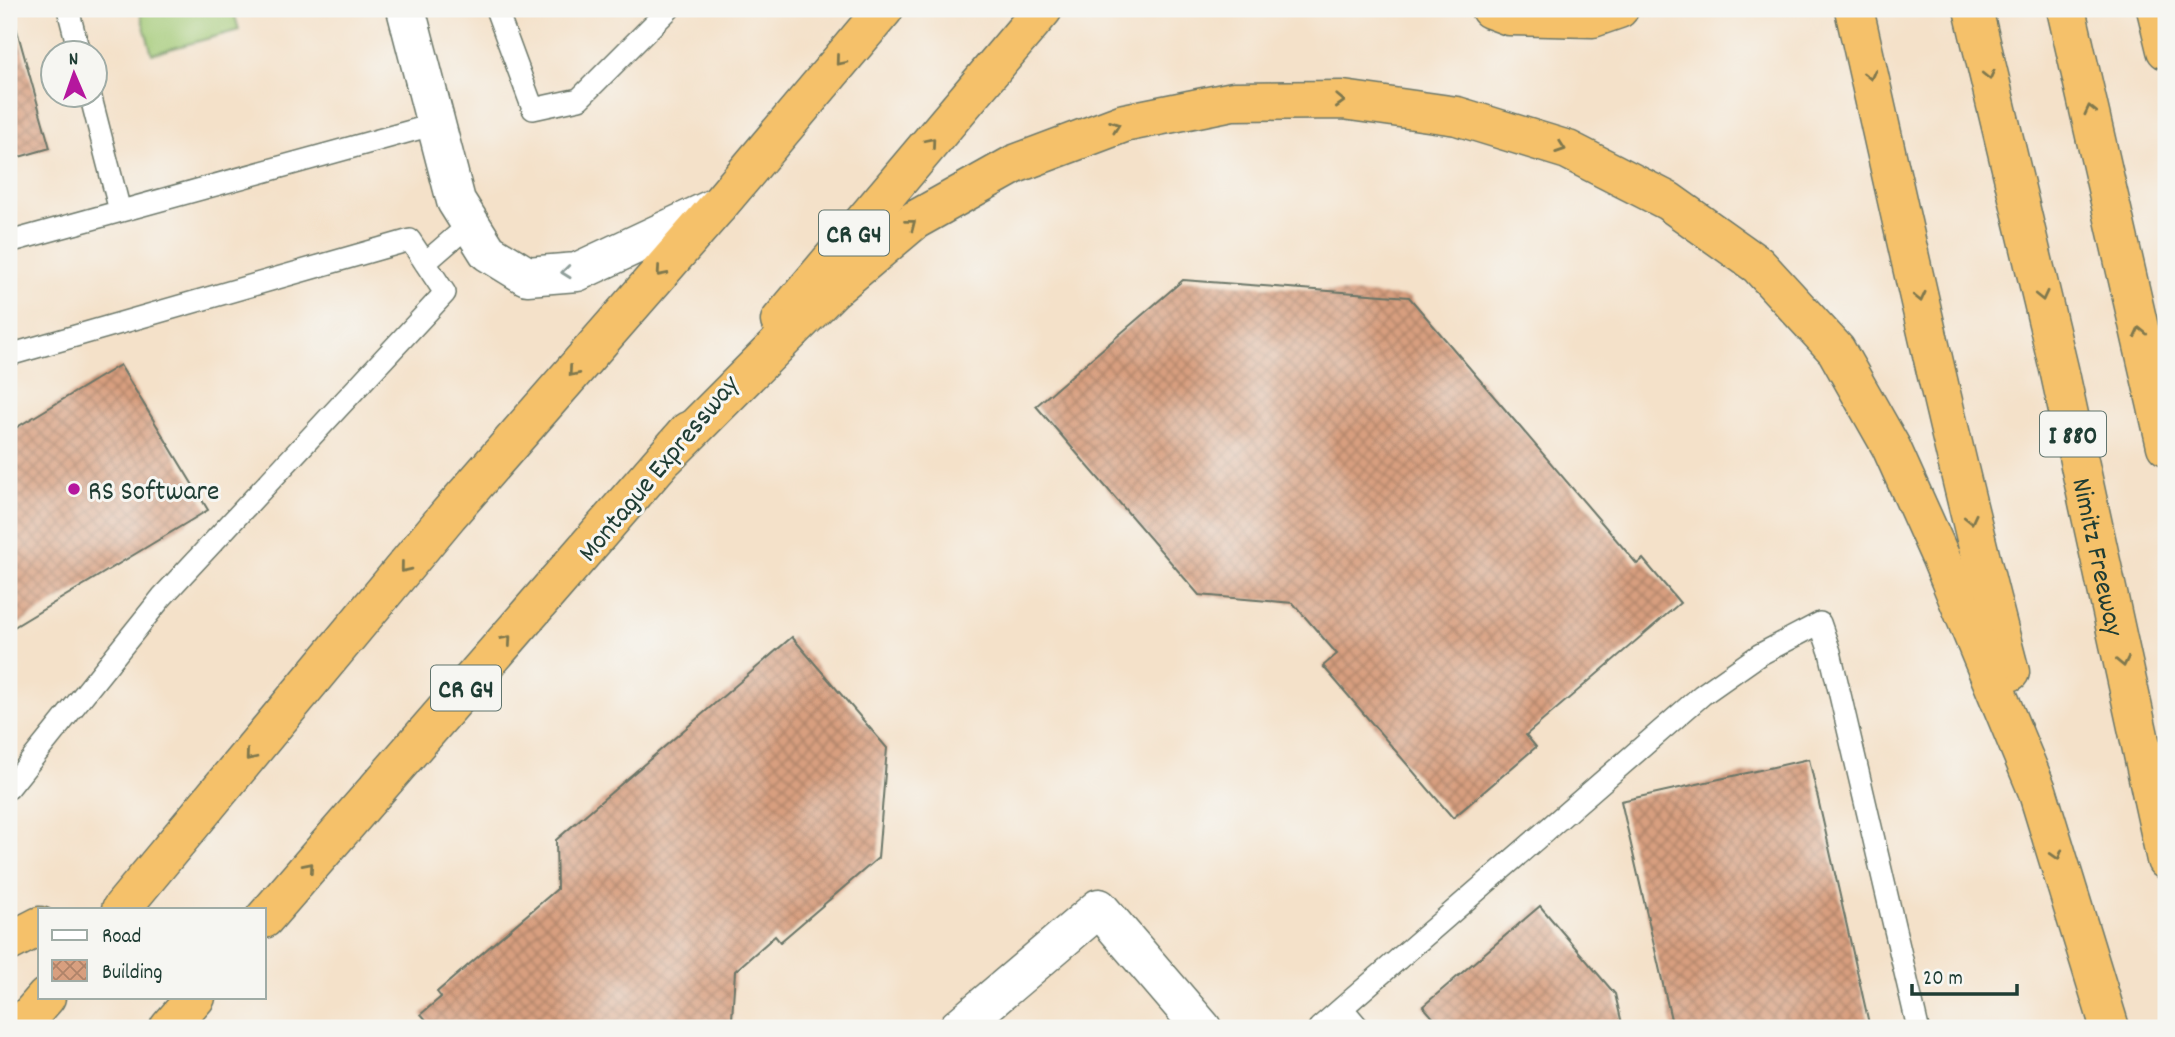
<svg xmlns="http://www.w3.org/2000/svg" width="2175" height="1037" font-family="Dekko,sans-serif">
<style>
.garden{fill:#a2c974;stroke:#608354;stroke-width:2}
.building{fill:url(#building-cross-hatch)}
.lines{fill:none;stroke-linecap:round;stroke-linejoin:round}
.service-casing{stroke:#6a7668;stroke-width:24}
.minor-casing{stroke:#6a7668;stroke-width:41}
.trunk-casing{stroke:#6a7668;stroke-width:41}
.motorway-casing{stroke:#6a7668;stroke-width:41}
.service{stroke:#fff;stroke-width:21}
.minor{stroke:#fff;stroke-width:38}
.trunk{stroke:#f5c16b;stroke-width:38}
.motorway{stroke:#f5c16b;stroke-width:38}
.oneway{stroke:#7f784d}
.oneway2{stroke:#8f9e9a}
.poi-dot{fill:#b5179e;stroke:#f6f6f2;stroke-width:2.5}
.labels{text-anchor:middle;stroke-width:6;stroke-linejoin:round;paint-order:stroke}
.shield{fill:#f6f6f2;stroke:#60746d;stroke-width:2}
.shield-label{font-size:26px;font-weight:bold;fill:#1f3d34}
.street-label{font-size:28px;fill:#1f3d34;stroke:#f6f6f2}
.poi-label{font-size:28px;fill:#1f3d34;stroke:#f6f6f2;text-anchor:start}
</style>
<defs>
<pattern id="building-cross-hatch" width="8" height="8" patternUnits="userSpaceOnUse" patternTransform="scale(1.75)"><rect width="8" height="8" fill="#d89f7f"/><path d="M0 0l8 8M0 8l8-8" fill="none" stroke="#af8369"/></pattern>
</defs>
<rect width="100%" height="100%" fill="#f6f6f2"/>
<filter id="ink" filterUnits="userSpaceOnUse"><feTurbulence type="fractalNoise" baseFrequency=".0143" numOctaves="2"/><feDisplacementMap in="SourceGraphic" scale="14" xChannelSelector="R" yChannelSelector="G"/><feConvolveMatrix kernelMatrix="1 2 1 2 8 2 1 2 1" color-interpolation-filters="sRGB"/></filter>
<filter id="wash" filterUnits="userSpaceOnUse"><feTurbulence type="fractalNoise" baseFrequency=".00686" numOctaves="4" result="noise"/><feDisplacementMap in="SourceGraphic" scale="28" xChannelSelector="R" yChannelSelector="G"/><feGaussianBlur stdDeviation="1.57" result="paint"/><feColorMatrix in="noise" values="0 0 0 0 0 0 0 0 0 0 0 0 0 0 0 0 0 1.4 0 .05"/><feComposite in="paint" operator="in"/></filter>
<g filter="url(#wash)">
<rect width="100%" height="100%" fill="#f4e1c9"/>
<path class="garden" d="M139,9h94l6,21 -87,24z"/>
<g id="blocks">
<path class="building" d="M9,9h2l39,139 -41,12z
M1183,280l226,17 228,267 6,-5 37,44 -154,132 10,12 -83,71 -130,-152 14,-12 -44,-51 -94,-8 -163,-189z
M120,365l88,145 -199,120v-198z
M792,637l95,111 -9,110 -98,84 -5,-6 -40,35 -3,48 -11,9h-288l-12,-14 20,-17 -4,-5 120,-103 -1,-49z
M1809,759l61,269h-197l-52,-227z
M1540,906l75,88 8,34h-181l-19,-22z"/>
</g>
</g>
<g filter="url(#ink)">
<use href="#blocks" fill-opacity="0" stroke="#6a7668" stroke-width="2"/>
<g class="lines">
<defs>
<path id="service" d="M68,9l11,43
M496,9l37,100 46,-10 90,-90
M90,94l30,117
M9,242l427,-118
M425,263l45,-39
M9,355l401,-115 35,53 -283,304 -153,191
M1342,1008l17,20
M1319,1028l383,-333 57,-40 61,-32 10,29 88,376"/>
<path id="minor" d="M406,9l50,192 32,51 39,24 50,-4 141,-66
M958,1028l141,-120 103,120"/>
<path id="trunk" d="M780,321l263,-312
M121,909l327,-394 270,-309 166,-197
M264,919l424,-488
M9,942l31,-16
M19,1028l27,-31
M169,1028l27,-31"/>
<g id="motorway">
<path d="M1490,9l19,7 84,2 26,-9"/>
<path d="M1854,9c50,221 98,444 156,663"/>
<path id="s1" d="M1973,9l86,360 107,491"/>
<path d="M2066,9l100,437"/>
<path d="M2156,9l10,41"/>
<path d="M666,457l166,-167 83,-70 100,-56 109,-41 109,-22 110,-1 114,16 111,34 100,51 90,64 78,85 55,97 49,109 97,234 73,238"/>
</g>
</defs>
<use href="#service" class="service-casing"/>
<use href="#minor" class="minor-casing"/>
<use href="#trunk" class="trunk-casing"/>
<use href="#motorway" class="motorway-casing"/>
<use href="#service" class="service"/>
<use href="#minor" class="minor"/>
<use href="#trunk" class="trunk"/>
<use href="#motorway" class="motorway"/>
</g>
<defs><path id="oneway-chevron" d="M-2-3.5L2.5 0L-2 3.5" fill="none" stroke-width="1.6" stroke-linecap="round" stroke-linejoin="round" transform="scale(1.75)"/></defs>
<g class="oneway">
<use href="#oneway-chevron" transform="translate(840 61) rotate(130)"/>
<use href="#oneway-chevron" transform="translate(1870 75) rotate(77)"/>
<use href="#oneway-chevron" transform="translate(1989 75) rotate(77)"/>
<use href="#oneway-chevron" transform="translate(1340 101) rotate(2)"/>
<use href="#oneway-chevron" transform="translate(2090 110) rotate(-103)"/>
<use href="#oneway-chevron" transform="translate(1115 126) rotate(-20)"/>
<use href="#oneway-chevron" transform="translate(931 142) rotate(-50)"/>
<use href="#oneway-chevron" transform="translate(1561 148) rotate(19)"/>
<use href="#oneway-chevron" transform="translate(911 224) rotate(-38)"/>
<use href="#oneway-chevron" transform="translate(661 272) rotate(131)"/>
<use href="#oneway-chevron" transform="translate(2042 296) rotate(77)"/>
<use href="#oneway-chevron" transform="translate(1920 297) rotate(77)"/>
<use href="#oneway-chevron" transform="translate(2140 332) rotate(-103)"/>
<use href="#oneway-chevron" transform="translate(573 372) rotate(131)"/>
<use href="#oneway-chevron" transform="translate(1971 519) rotate(77)"/>
<use href="#oneway-chevron" transform="translate(405 568) rotate(129)"/>
<use href="#oneway-chevron" transform="translate(507 640) rotate(-49)"/>
<use href="#oneway-chevron" transform="translate(2123 662) rotate(78)"/>
<use href="#oneway-chevron" transform="translate(250 756) rotate(130)"/>
<use href="#oneway-chevron" transform="translate(2057 855) rotate(73)"/>
<use href="#oneway-chevron" transform="translate(309 867) rotate(-49)"/>
</g>
<use class="oneway2" href="#oneway-chevron" transform="translate(566 272) rotate(174)"/>
</g>
<circle class="poi-dot" cx="74" cy="489" r="7"/>
<g class="labels">
<g class="shield">
<rect x="819" y="210.5" width="70" height="45" rx="5"/>
<rect x="2040" y="411.5" width="66" height="45" rx="5"/>
<rect x="431" y="665.5" width="70" height="45" rx="5"/>
</g>
<g class="shield-label">
<text x="854" y="242">CR G4</text>
<text x="2073" y="443">I 880</text>
<text x="466" y="697">CR G4</text>
</g>
<g class="street-label">
<text transform="translate(657 467) rotate(-50)" y="10">Montague Expressway</text>
<text dy="10" stroke="none"><textPath href="#s1" startOffset="562">Nimitz Freeway</textPath></text>
</g>
<g class="poi-label">
<text x="88" y="499">RS Software</text>
</g>
</g>
<rect width="2175" height="1037" fill="none" stroke="#f6f6f2" stroke-width="35"/>
<rect x="38" y="908" width="228" height="91" fill="#f6f6f2" stroke="#a0aca6" stroke-width="2"/>
<rect x="52" y="930" width="35" height="10" fill="#ffffff" stroke="#a0aca6" stroke-width="2"/>
<text x="102" y="942" font-size="21" fill="#1f3d34">Road</text>
<rect x="52" y="960" width="35" height="21" fill="url(#building-cross-hatch)" stroke="#a0aca6" stroke-width="2"/>
<text x="102" y="978" font-size="21" fill="#1f3d34">Building</text>
<g transform="translate(74 74) rotate(358)"><circle r="33" fill="#f6f6f2" stroke="#a0aca6" stroke-width="2"/>
<path d="M0-5L12 26L0 18L-12 26Z" fill="#b5179e"/>
<text y="-10" font-size="19" font-weight="bold" text-anchor="middle" fill="#1f3d34">N</text>
</g>
<path d="M1912 984v10h105v-10" fill="none" stroke="#1f3d34" stroke-width="3.5"/>
<text x="1923" y="984" font-size="21" fill="#1f3d34" stroke="#f6f6f2" stroke-width="5" paint-order="stroke">20 m</text>
</svg>
